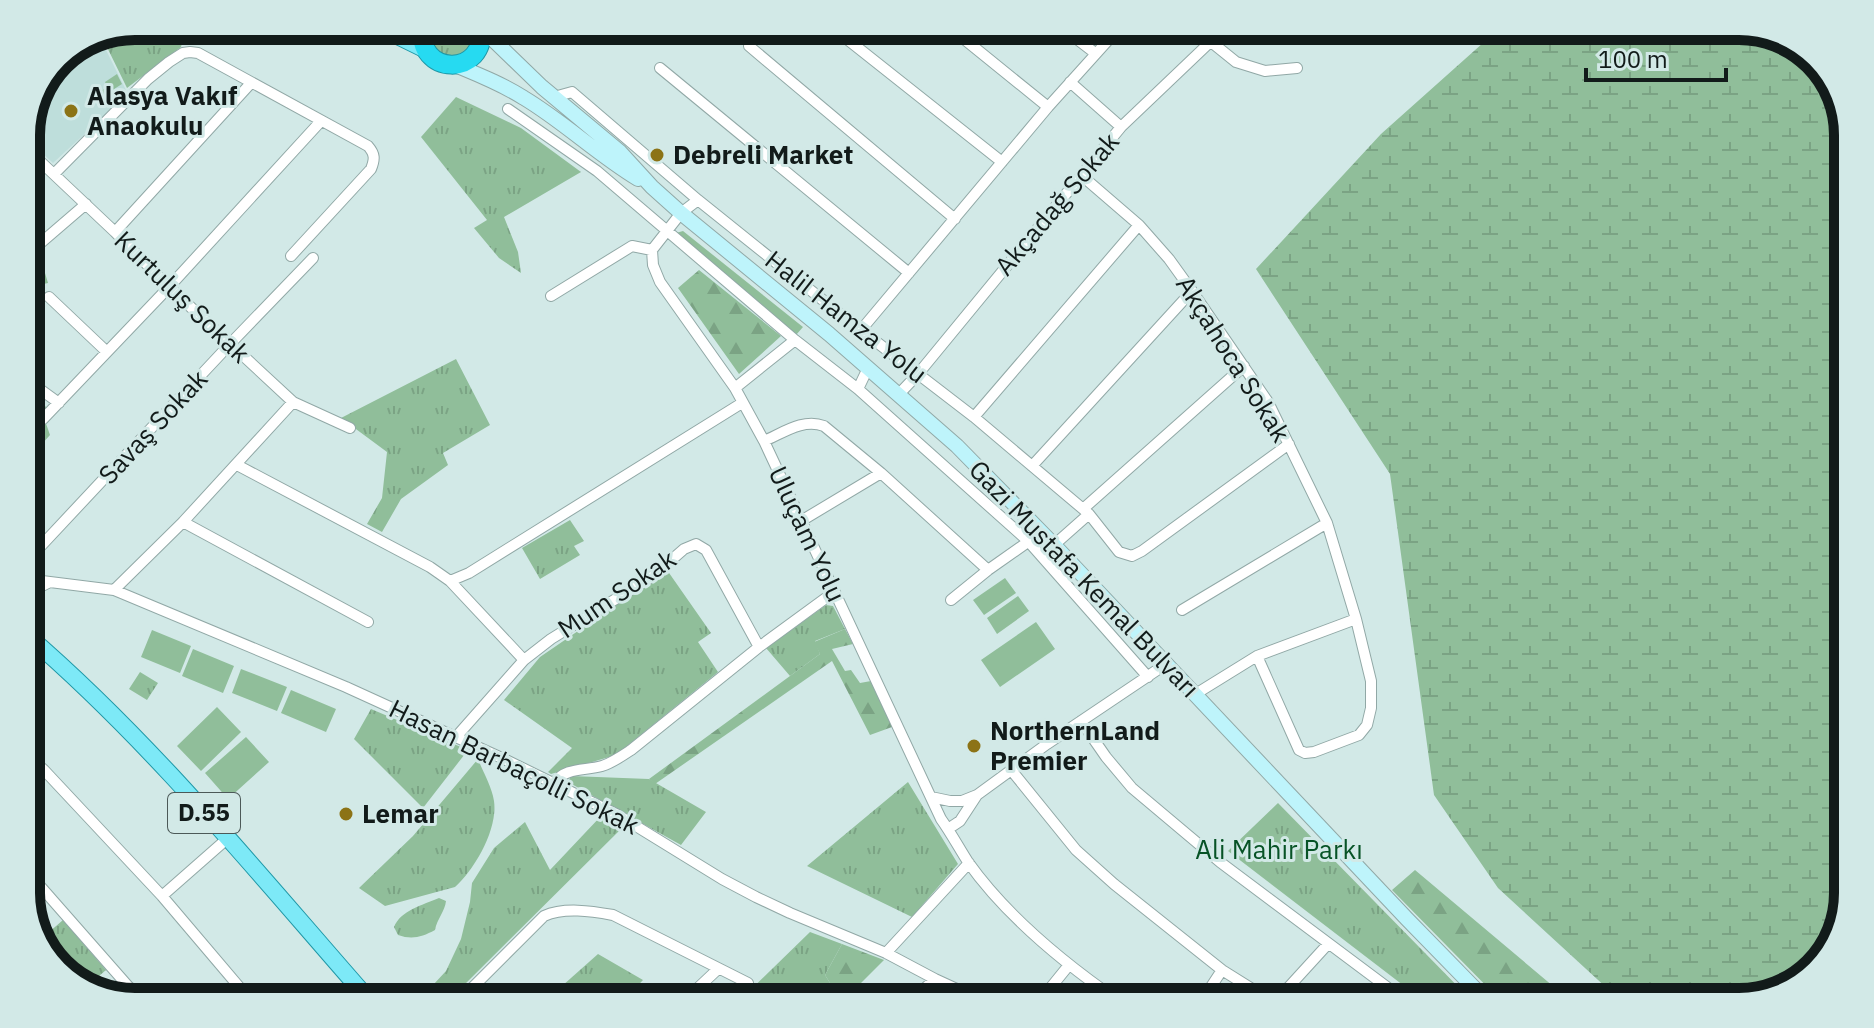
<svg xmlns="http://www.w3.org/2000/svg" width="1874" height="1028" font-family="'IBM Plex Sans',sans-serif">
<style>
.built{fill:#bededb}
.grass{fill:url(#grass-tufts)}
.forest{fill:url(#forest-firs)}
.wetland{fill:url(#wetland-marsh)}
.garden{fill:#90be9a}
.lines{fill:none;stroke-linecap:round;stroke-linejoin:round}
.street-casing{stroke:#91a8a6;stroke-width:12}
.secondary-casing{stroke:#91a8a6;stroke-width:16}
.primary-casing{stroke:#1f97a6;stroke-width:18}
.highway-casing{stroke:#1f97a6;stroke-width:20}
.street{stroke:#fff;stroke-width:10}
.secondary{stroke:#bef4fb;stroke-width:14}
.primary{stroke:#7de9f7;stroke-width:16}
.highway{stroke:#26daf1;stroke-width:18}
.poi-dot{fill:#8c7316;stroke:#d2e9e7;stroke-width:3}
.labels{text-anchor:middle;stroke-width:6;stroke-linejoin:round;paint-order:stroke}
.shield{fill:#d2e9e7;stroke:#4c5958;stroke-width:2}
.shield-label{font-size:24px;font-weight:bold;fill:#121b1a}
.poi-label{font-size:26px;font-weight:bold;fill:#121b1a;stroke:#d2e9e7;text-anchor:start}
.street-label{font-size:26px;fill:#121b1a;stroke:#d2e9e7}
.park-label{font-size:26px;fill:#075326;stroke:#d2e9e7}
.rim{fill:none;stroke:#121b1a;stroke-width:10}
</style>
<defs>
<pattern id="grass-tufts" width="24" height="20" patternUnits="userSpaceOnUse" patternTransform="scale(2)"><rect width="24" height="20" fill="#90be9a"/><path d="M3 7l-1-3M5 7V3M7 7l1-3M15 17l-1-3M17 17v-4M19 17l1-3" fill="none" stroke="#7ba384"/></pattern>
<pattern id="forest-firs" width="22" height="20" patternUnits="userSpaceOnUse" patternTransform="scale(2)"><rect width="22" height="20" fill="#90be9a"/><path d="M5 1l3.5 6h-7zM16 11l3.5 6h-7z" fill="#7ba384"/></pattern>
<pattern id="wetland-marsh" width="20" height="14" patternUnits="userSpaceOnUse" patternTransform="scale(2)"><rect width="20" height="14" fill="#90be9a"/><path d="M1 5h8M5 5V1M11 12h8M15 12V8" fill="none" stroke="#7ba384"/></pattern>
</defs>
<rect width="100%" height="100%" fill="#d2e9e7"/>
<path class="built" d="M101,40l27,54 -75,69 -27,-25v-10l32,-70z"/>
<path class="grass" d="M135,26h36l11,17 -1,4 -54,41 -24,-49z
M432,26h44l-6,27 -27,4 -13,-16z
M117,74l5,10 -11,7 2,4 -6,5 -8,-7 8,-7 -2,-4z
M456,97l65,31 60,44 -77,45 14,35 3,21 -22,-15 -25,-30 13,-8 -66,-83z
M29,215l15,15 -3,7 4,10 -6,6 9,30 -22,5v-72z
M683,231l120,96 -7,8 -120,-102z
M456,359l34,66 -47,28 5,12 -47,34 -19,33 -15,-8 15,-26 5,-46 -46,-34z
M26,387l21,21 -5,4 8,23 -24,27z
M570,520l14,21 -10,5 6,9 -40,24 -18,-31z
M667,570l44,63 -13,9 20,30 -102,83 -65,19 -3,-2 24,-24 -68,-48 36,-43z
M826,605l7,1 12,23 -30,12 5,13 -30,22 -24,-28z
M140,672l18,11 -11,17 -18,-11z
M371,709l97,41 -45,58 -69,-69z
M478,759c5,13 14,28 16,42 4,28 -19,68 -39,86l-70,19 -26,-18 54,-52z
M571,776l78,3 57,33 -25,33 -113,-63z
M908,782l50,82 -46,53 -105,-51z
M1278,803l195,199h-48l-197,-151z
M601,816l21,12 -173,172 -16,-15 13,-14 15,-32 9,-37 2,-19 22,-35 31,-26 25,48z
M439,898l7,3c-1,10 -9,18 -11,29 -13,7 -23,10 -37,5l-4,-8c7,-17 29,-22 45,-29z
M63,920l43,50 -22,19c-15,-8 -36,-34 -44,-49z
M810,932l32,12 -17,31 17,27h-104z
M598,954l45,26 -16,17 5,5h-88z"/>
<path class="forest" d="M699,270l82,66 -42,38 -61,-86z
M845,629l8,15 -21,5 13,22 6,-1 9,13 11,-2 21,46 -22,8 -38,-74 -177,123 -6,-5 171,-125 -6,-12z
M1415,870l157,132h-70l-110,-112z
M842,944l42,16 -42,42 -17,-27z"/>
<path class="wetland" d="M1502,26h237l54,14 40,40 15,48v766l-14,53 -40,40 -54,15h-118l-124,-114 -64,-93 -44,-321 -134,-205 125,-135z"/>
<path class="garden" d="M1005,578l11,15 -32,22 -11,-15z
M1018,596l11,15 -32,23 -10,-16z
M1036,622l19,27 -55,38 -19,-27z
M152,630l39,16 -11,27 -39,-16z
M193,649l41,17 -11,27 -41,-17z
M241,669l46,18 -10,24 -45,-18z
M291,690l45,19 -10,23 -45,-19z
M217,707l24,25 -40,39 -24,-25z
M246,737l23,25 -41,37 -23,-26z"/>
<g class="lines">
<defs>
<path id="street" d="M948,26l100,81
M1060,26l35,27
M833,28l169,134
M1210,41l26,21 29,9 32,-3
M749,46l206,173
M660,68l249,205
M1070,82l51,45
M554,97l18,-5 126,108 146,117 130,100 115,97 30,38 13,4 10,-5 147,-107
M508,109l89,62 198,169
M26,148l89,84 54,55 124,115 57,26
M54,174l94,-95 21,-17 14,-9 7,-1 8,1 170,93c7,8 7,13 3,23l-80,87
M1081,175l58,50 30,34 23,32 76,111 59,121 29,96 15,62v27l-4,17 -8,10 -45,17 -9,1 -6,-3 -42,-94
M115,232l136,-149
M36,247l50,-43
M652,250l1,15 7,17 75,106 29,53 177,378c10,14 18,29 27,43 39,55 97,102 152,140
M652,250l29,-37 17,-13
M551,296l81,-50 20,4
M49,297l58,55
M861,330l187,-223 73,-81
M868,368l-10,21 170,152 120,136
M26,379l33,24
M735,388l60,-48 63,49
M899,394l19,-20 203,-247 106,-101
M974,417l165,-192
M43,419l126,-132 152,-166
M764,441c19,-8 39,-23 60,-15l57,47 107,97
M237,465l193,102 20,14 19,-8 273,-170
M1032,466l160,-175
M1083,509l161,-143
M801,521l80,-48
M183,522l185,100
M1054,545l35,-31
M26,562l204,-218 83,-86
M26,579l88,11 232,97 158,72 114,56 104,64 34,18 34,16 96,40 49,26 50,23
M450,581l74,79
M114,590l69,-68 110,-120
M26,596l12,-8 10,-5
M951,600l37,-30 54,-38
M1182,610l145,-87
M1194,695l63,-39 99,-37
M1081,721l25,36 26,31 88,74 187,140
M456,737l68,-77 27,-21 102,-63 31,-27 12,-5 10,6 53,97
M26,754l18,16 118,126 90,106
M1012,771l64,79 38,34 108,86 51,32
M554,783c12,-16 30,-12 48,-17 10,-3 20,-10 29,-16l128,-103 75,-55
M26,785l18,-15
M931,797l19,4h12l15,-6 70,-51 119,-80
M948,829l12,-8 17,-26
M26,870l116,132
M162,896l66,-58
M886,953l83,-90
M458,1002l86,-86c20,-9 47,-5 69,-1l135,68
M683,1002l35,-33
M910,1002l25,-23
M1039,1002l30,-37
M1201,1002l21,-32
M1275,1002l53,-58"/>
<path id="secondary" d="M482,29l60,58 78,65 32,35 29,26 148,121 128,112 97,99 353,374 81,83
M455,65c24,10 47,19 69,33 40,24 74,57 114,81
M347,1002l5,-22"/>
<path id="primary" d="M377,26l49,24
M26,634c128,110 234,242 345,368"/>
<path id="highway" d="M423,26c-9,50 65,53 58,0"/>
</defs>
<use href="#street" class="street-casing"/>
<use href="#secondary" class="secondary-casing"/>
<use href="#primary" class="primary-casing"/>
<use href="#highway" class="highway-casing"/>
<use href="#street" class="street"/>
<use href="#secondary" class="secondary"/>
<use href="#primary" class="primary"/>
<use href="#highway" class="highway"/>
</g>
<g class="poi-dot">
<circle cx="71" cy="111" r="8"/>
<circle cx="657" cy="155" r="8"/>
<circle cx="974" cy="746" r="8"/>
<circle cx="346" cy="814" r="8"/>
</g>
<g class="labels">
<rect class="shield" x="168" y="793" width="72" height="40" rx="6"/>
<g class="shield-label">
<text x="204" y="821">D.55</text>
</g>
<g class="poi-label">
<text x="87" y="105">Alasya Vakıf<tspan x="87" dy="30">Anaokulu</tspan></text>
<text x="673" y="164">Debreli Market</text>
<text x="990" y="740">NorthernLand<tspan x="990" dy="30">Premier</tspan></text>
<text x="362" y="823">Lemar</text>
</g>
<g class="street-label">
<text transform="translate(1057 204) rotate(-50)" y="9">Akçadağ Sokak</text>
<text transform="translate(182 297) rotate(44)" y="9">Kurtuluş Sokak</text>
<text transform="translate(846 317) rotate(38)" y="9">Halil Hamza Yolu</text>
<text transform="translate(1233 359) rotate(58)" y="9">Akçahoca Sokak</text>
<text transform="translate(153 427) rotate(-47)" y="9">Savaş Sokak</text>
<text transform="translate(807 534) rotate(65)" y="9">Uluçam Yolu</text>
<text transform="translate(1084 579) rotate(46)" y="9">Gazi Mustafa Kemal Bulvarı</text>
<text transform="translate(617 594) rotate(-34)" y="9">Mum Sokak</text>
<text transform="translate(514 767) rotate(26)" y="9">Hasan Barbaçolli Sokak</text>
</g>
<g class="park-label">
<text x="1279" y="859">Ali Mahir Parkı</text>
</g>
</g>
<path d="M0 0H1874V1028H0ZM135 40H1739A95 95 0 0 1 1834 135V893A95 95 0 0 1 1739 988H135A95 95 0 0 1 40 893V135A95 95 0 0 1 135 40Z" fill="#d2e9e7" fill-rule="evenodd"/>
<path class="rim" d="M135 40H1739A95 95 0 0 1 1834 135V893A95 95 0 0 1 1739 988H135A95 95 0 0 1 40 893V135A95 95 0 0 1 135 40Z"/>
<path d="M1586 68v12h140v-12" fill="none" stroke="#121b1a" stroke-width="4"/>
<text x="1598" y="68" font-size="24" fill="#121b1a" stroke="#d2e9e7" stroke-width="6" paint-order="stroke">100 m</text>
</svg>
